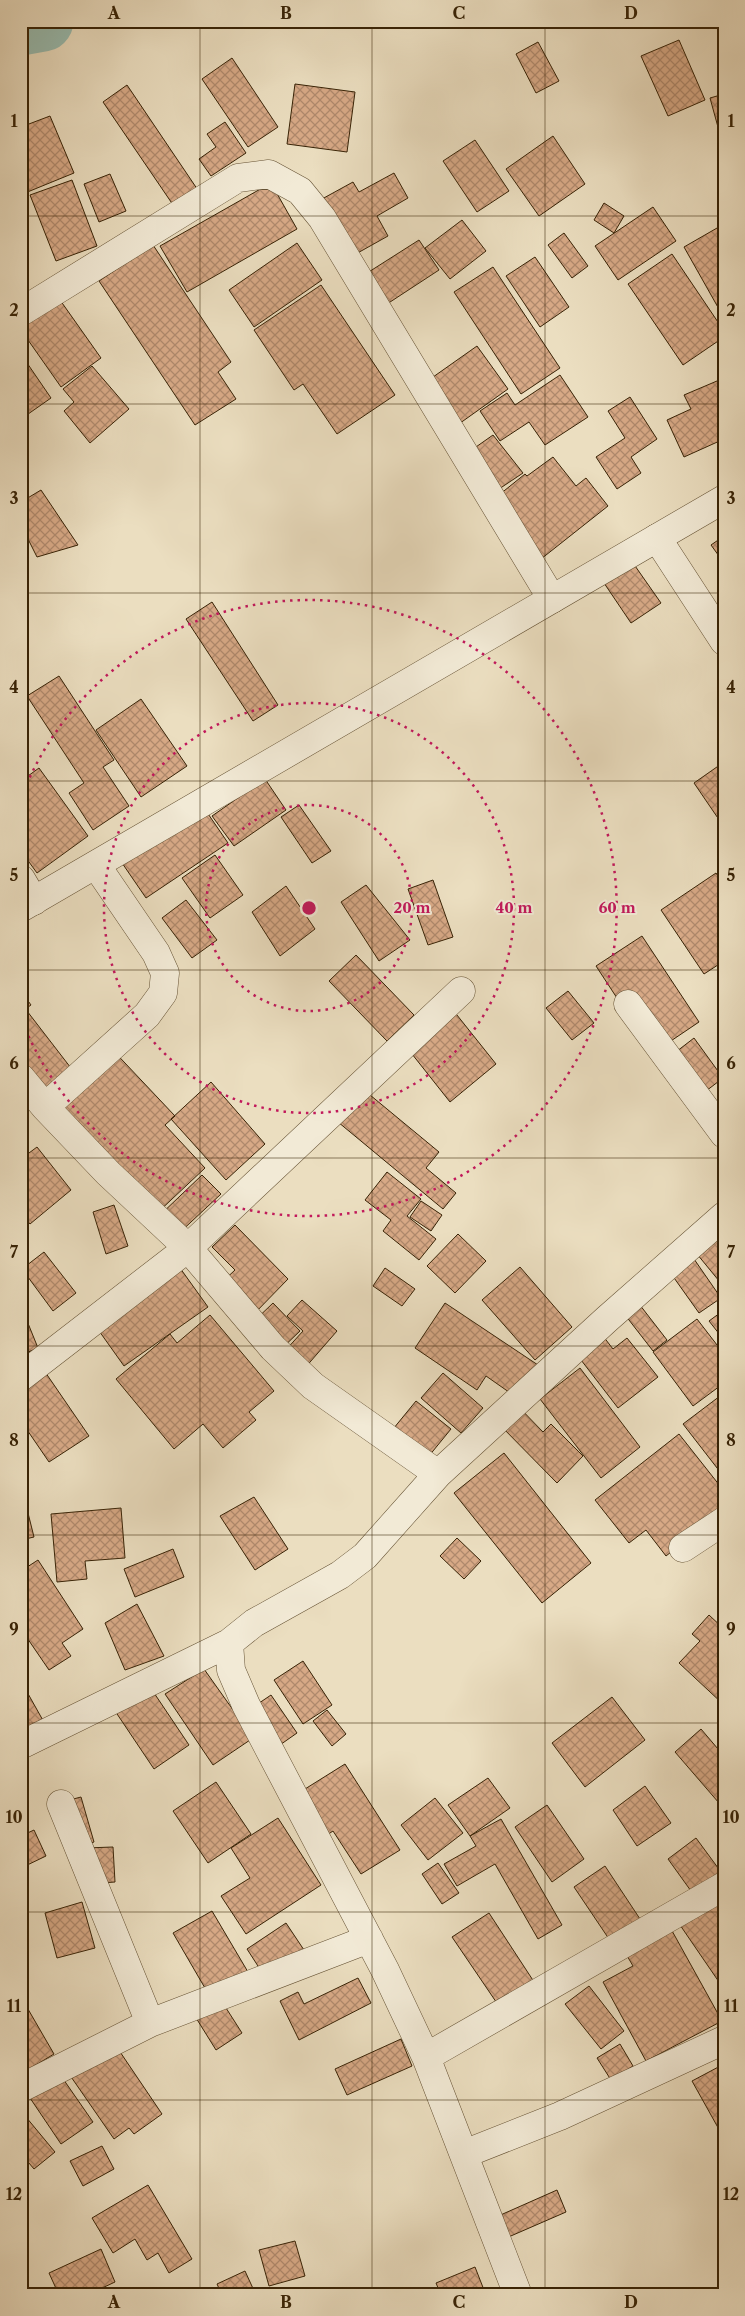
<svg xmlns="http://www.w3.org/2000/svg" width="745" height="2316" font-family="'Libre Caslon Text',serif">
<style>
.lines{fill:none;stroke-linecap:round;stroke-linejoin:round}
.river{stroke:#98bcb0;stroke-width:61}
.building{fill:url(#building-cross-hatch);stroke:#382306}
.minor-casing{stroke:#655234;stroke-width:29}
.tertiary-casing{stroke:#655234;stroke-width:29}
.minor{stroke:#f2ead6;stroke-width:28}
.tertiary{stroke:#f2ead6;stroke-width:28}
.grid{fill:none;stroke:#382306;stroke-width:1;stroke-opacity:0.55}
.ring{fill:none;stroke:#c2185b;stroke-width:2.5;stroke-dasharray:2.5 5}
.centre{fill:#c2185b;stroke:#f2ead6;stroke-width:2.5}
.ring-label{font-size:15px;text-anchor:middle;font-weight:bold;fill:#c2185b;stroke:#f2ead6;stroke-width:4;stroke-linejoin:round;paint-order:stroke}
.neatline{fill:none;stroke:#382306;stroke-width:2}
.grid-label{font-size:16px;text-anchor:middle;font-weight:bold;fill:#382306}
</style>
<defs>
<pattern id="building-cross-hatch" width="8" height="8" patternUnits="userSpaceOnUse" patternTransform="scale(1.25)"><rect width="8" height="8" fill="#d7a986"/><path d="M0 0l8 8M0 8l8-8" fill="none" stroke="#af896c"/></pattern>
</defs>
<rect width="100%" height="100%" fill="#ebdec0"/>
<filter id="stains"><feTurbulence type="fractalNoise" baseFrequency=".004" numOctaves="4"/><feColorMatrix values="0 0 0 0 .2 0 0 0 0 .09 0 0 0 0 .02 0 0 0 .5 -.17"/></filter>
<radialGradient id="worn" r=".72"><stop offset=".6" stop-color="#630" stop-opacity="0"/><stop offset="1" stop-color="#630" stop-opacity=".3"/></radialGradient>
<g class="lines">
<path class="river" d="M21,25l22,-4"/>
</g>
<path class="building" d="M679,40l26,60 -37,16 -27,-60z
M538,42l21,39 -23,12 -20,-39z
M232,58l46,69 -30,20 -46,-68z
M295,84l60,8 -8,60 -60,-8z
M127,85l81,120 -24,16 -81,-119z
M724,94v55l-14,-51z
M50,116l24,57 -49,20 -4,-10v-56z
M225,122l21,31 -35,23 -12,-17 17,-12 -9,-13z
M553,136l32,48 -46,32 -33,-47z
M475,140l34,51 -32,21 -34,-51z
M394,173l14,25 -31,18 11,20 -34,19 -32,-56 31,-17 6,10z
M110,174l16,37 -27,11 -15,-38z
M72,180l25,66 -41,15 -26,-66z
M271,183l26,46 -110,63 -27,-46z
M604,203l20,13 -10,17 -20,-13z
M653,207l23,34 -58,39 -23,-34z
M462,220l24,31 -36,28 -25,-31z
M724,224v94l-40,-71z
M564,233l24,33 -16,12 -24,-33z
M419,240l20,30 -55,36 -20,-31z
M297,243l25,37 -68,47 -25,-37z
M153,245l78,117 -13,10 18,27 -41,26 -96,-144z
M672,254l52,77v6l-41,28 -55,-81z
M535,257l34,50 -29,20 -34,-51z
M493,267l67,101 -39,26 -67,-102z
M321,285l74,110 -58,39 -34,-50 -9,6 -40,-60z
M60,300l41,58 -40,29 -40,-57v-3z
M477,346l31,43 -52,37 -30,-44z
M21,349l7,10 -3,1 26,38 -30,21z
M92,366l37,43 -39,34 -26,-32 10,-9 -11,-13z
M560,375l28,42 -43,28 -16,-23 -29,19 -20,-30 27,-18 8,12z
M724,378v61l-40,18 -17,-37 24,-11 -7,-14z
M630,397l27,42 -26,18 10,16 -24,16 -21,-32 29,-19 -17,-27z
M493,435l30,38 -30,20 -27,-39z
M553,457l23,29 10,-8 22,28 -67,53 -47,-60 31,-25 2,2z
M41,490l37,55 -41,12 -16,-32v-23z
M724,536v27l-13,-18z
M633,563l28,40 -30,20 -27,-40z
M212,602l66,103 -25,16 -67,-102z
M59,676l55,84 -11,7 26,39 -36,24 -24,-37 15,-10 -57,-87z
M141,699l46,67 -46,31 -45,-67z
M724,762v65l-30,-44z
M39,768l49,68 -51,37 -16,-22v-70z
M265,779l21,31 -52,36 -22,-30z
M202,805l26,38 -82,55 -26,-38z
M299,805l32,46 -19,12 -31,-46z
M215,855l28,40 -33,23 -28,-40z
M716,873l8,12v76l-20,13 -43,-64z
M433,880l20,57 -25,8 -20,-56z
M366,885l44,55 -31,21 -38,-59z
M286,886l29,43 -35,27 -28,-44z
M186,900l31,40 -25,18 -30,-40z
M642,936l57,86 -46,31 -57,-87z
M356,955l58,60 -27,26 -58,-60z
M21,991l10,14 -10,7z
M568,991l26,32 -22,17 -26,-32z
M445,1000l51,64 -46,38 -38,-48 18,-15 -13,-16z
M27,1011l47,61 -36,27 -17,-21v-63z
M694,1038l29,40 -34,26 -30,-39z
M108,1045l67,71 -10,9 40,43 -51,48 -106,-114z
M211,1082l54,62 -39,36 -55,-61z
M364,1090l75,62 -13,16 30,25 -13,16 -105,-87z
M37,1147l34,43 -41,34 -9,-11v-54z
M387,1172l34,27 -14,17 29,23 -17,21 -36,-29 8,-11 -26,-20z
M202,1175l19,19 -45,42 -18,-19z
M421,1201l21,14 -11,16 -21,-14z
M114,1205l14,41 -22,8 -13,-42z
M235,1225l53,54 -36,37 -32,-32 15,-14 -23,-23z
M724,1233v54l-27,-33z
M458,1234l28,27 -31,32 -28,-27z
M44,1252l32,41 -23,18 -31,-42z
M694,1259l27,39 -22,15 -27,-38z
M175,1261l33,46 -84,59 -32,-45z
M520,1267l52,60 -37,33 -53,-60z
M385,1268l30,21 -13,17 -29,-20z
M302,1300l35,31 -33,38 -20,-17 19,-21 -16,-15z
M636,1300l31,40 -14,11 -31,-40z
M273,1303l27,28 -24,23 -27,-28z
M445,1303l93,62 -22,32 -30,-21 -9,14 -62,-42z
M21,1306l17,42 -17,7z
M724,1310v30l-15,-19z
M210,1315l64,76 -25,21 7,8 -33,28 -20,-24 -29,25 -58,-70 54,-45 7,9z
M697,1319l27,35v29l-31,23 -40,-54z
M596,1327l17,22 14,-11 31,39 -40,31 -47,-61z
M41,1366l48,70 -40,26 -28,-41v-42z
M580,1368l60,79 -39,31 -61,-79z
M443,1373l40,35 -22,25 -40,-35z
M724,1393v84l-41,-53z
M416,1401l35,28 -27,33 -35,-28z
M515,1403l28,29 8,-8 32,32 -26,27 -61,-62z
M679,1434l45,57v19l-58,46 -20,-26 -17,13 -34,-43z
M504,1453l87,110 -49,40 -88,-110z
M254,1497l34,52 -33,21 -35,-54z
M25,1501l9,36 -13,3v-37z
M121,1508l4,50 -40,3 2,18 -30,3 -6,-68z
M457,1538l24,23 -17,18 -24,-23z
M173,1549l11,28 -49,20 -11,-28z
M38,1560l45,69 -21,14 9,13 -22,14 -28,-41v-58z
M137,1604l27,52 -39,14 -20,-47z
M709,1615l15,14v76l-45,-42 21,-22 -8,-7z
M303,1661l29,44 -29,19 -29,-44z
M204,1669l49,69 -40,27 -48,-71z
M144,1678l45,67 -35,24 -45,-67z
M22,1683l23,41 -24,13v-53z
M271,1695l26,38 -30,21 -27,-38z
M612,1697l33,43 -60,47 -33,-44z
M327,1710l19,24 -14,12 -19,-25z
M701,1729l23,27v43l-5,4 -44,-51z
M345,1764l55,86 -39,24 -28,-43 -9,6 -27,-43z
M488,1778l22,30 -40,28 -22,-31z
M216,1782l35,52 -43,29 -35,-52z
M645,1786l26,37 -34,23 -24,-36z
M81,1797l13,45 -23,7 -13,-46z
M435,1798l28,35 -35,27 -27,-35z
M547,1805l37,54 -32,23 -37,-55z
M278,1818l43,67 -75,49 -25,-38 29,-18 -19,-30z
M501,1819l61,106 -24,14 -43,-75 -38,22 -13,-22 32,-18 -6,-10z
M34,1830l12,26 -25,12v-32z
M696,1838l28,38 -28,22 -28,-39z
M113,1847l2,35 -28,2 -2,-36z
M438,1863l21,30 -17,11 -20,-30z
M605,1866l37,56 -31,20 -37,-55z
M719,1898l5,6v75l-5,3 -39,-57z
M82,1902l13,46 -38,10 -12,-45z
M212,1911l36,61 -39,23 -36,-62z
M489,1913l51,78 -35,24 -53,-78z
M286,1923l20,30 -39,27 -20,-31z
M671,1929l51,92 -76,40 -43,-79 30,-16 -7,-12z
M358,1978l13,25 -72,37 -19,-39 18,-9 6,12z
M589,1986l35,45 -23,18 -36,-45z
M21,1997l33,57 -33,20z
M219,1997l23,36 -26,17 -23,-37z
M401,2039l11,27 -65,29 -12,-26z
M112,2040l50,74 -28,20 -5,-6 -15,11 -47,-68z
M620,2044l13,22 -22,14 -14,-22z
M724,2064v68l-3,1 -29,-52z
M59,2073l34,49 -32,22 -33,-49z
M21,2111l34,41 -21,17 -11,-13 -2,2z
M102,2146l12,23 -31,17 -13,-25z
M148,2185l44,74 -23,14 -11,-20 -11,7 -12,-21 -22,14 -21,-35z
M557,2190l9,22 -69,30 -10,-21z
M295,2241l10,35 -36,10 -10,-36z
M101,2249l14,33 -28,13h-28l-10,-22z
M475,2267l9,23 -12,5h-31l-5,-12z
M245,2271l11,24h-34l-5,-11z"/>
<g class="lines">
<defs>
<path id="minor" d="M21,312l217,-134 31,-4 31,17 22,27 230,381
M657,538l67,103
M21,879l13,22
M628,1004l96,130
M21,1078l24,29 63,66 80,75 85,100 40,38 125,88
M45,1107l102,-92 16,-22 2,-20 -9,-20 -60,-88
M21,1377l167,-129 273,-257
M683,1548l41,-27
M21,1745l208,-102
M61,1804l89,219
M426,2057l298,-171
M21,2088l129,-65 219,-84
M464,2154l96,-38 164,-76
M518,2295l-92,-238 -41,-87 -139,-265 -15,-35 -2,-27 25,-20 86,-48 25,-19 73,-82 169,-155 117,-103"/>
<path id="tertiary" d="M21,908l703,-409"/>
</defs>
<use href="#minor" class="minor-casing"/>
<use href="#tertiary" class="tertiary-casing"/>
<use href="#minor" class="minor"/>
<use href="#tertiary" class="tertiary"/>
</g>
<path class="grid" d="M200,21v2274M372,21v2274M545,21v2274M21,216h703M21,404h703M21,593h703M21,781h703M21,970h703M21,1158h703M21,1346h703M21,1535h703M21,1723h703M21,1912h703M21,2100h703"/>
<g class="ring">
<circle cx="309" cy="908" r="103"/>
<circle cx="309" cy="908" r="205"/>
<path d="M21 798A308 308 0 1 1 21 1018"/>
</g>
<circle cx="309" cy="908" r="8" class="centre"/>
<g class="ring-label">
<text x="412" y="913">20 m</text>
<text x="514" y="913">40 m</text>
<text x="617" y="913">60 m</text>
</g>
<rect width="745" height="2316" fill="none" stroke="#ebdec0" stroke-width="55"/>
<rect x="28" y="28" width="690" height="2260" class="neatline"/>
<g class="grid-label">
<text x="114" y="19">A</text>
<text x="286" y="19">B</text>
<text x="459" y="19">C</text>
<text x="631" y="19">D</text>
<text x="14" y="127">1</text>
<text x="731" y="127">1</text>
<text x="14" y="316">2</text>
<text x="731" y="316">2</text>
<text x="14" y="504">3</text>
<text x="731" y="504">3</text>
<text x="14" y="693">4</text>
<text x="731" y="693">4</text>
<text x="14" y="881">5</text>
<text x="731" y="881">5</text>
<text x="14" y="1069">6</text>
<text x="731" y="1069">6</text>
<text x="14" y="1258">7</text>
<text x="731" y="1258">7</text>
<text x="14" y="1446">8</text>
<text x="731" y="1446">8</text>
<text x="14" y="1635">9</text>
<text x="731" y="1635">9</text>
<text x="14" y="1823">10</text>
<text x="731" y="1823">10</text>
<text x="14" y="2012">11</text>
<text x="731" y="2012">11</text>
<text x="14" y="2200">12</text>
<text x="731" y="2200">12</text>
<text x="114" y="2308">A</text>
<text x="286" y="2308">B</text>
<text x="459" y="2308">C</text>
<text x="631" y="2308">D</text>
</g>
<rect width="100%" height="100%" filter="url(#stains)"/>
<rect width="100%" height="100%" fill="url(#worn)"/>
</svg>
